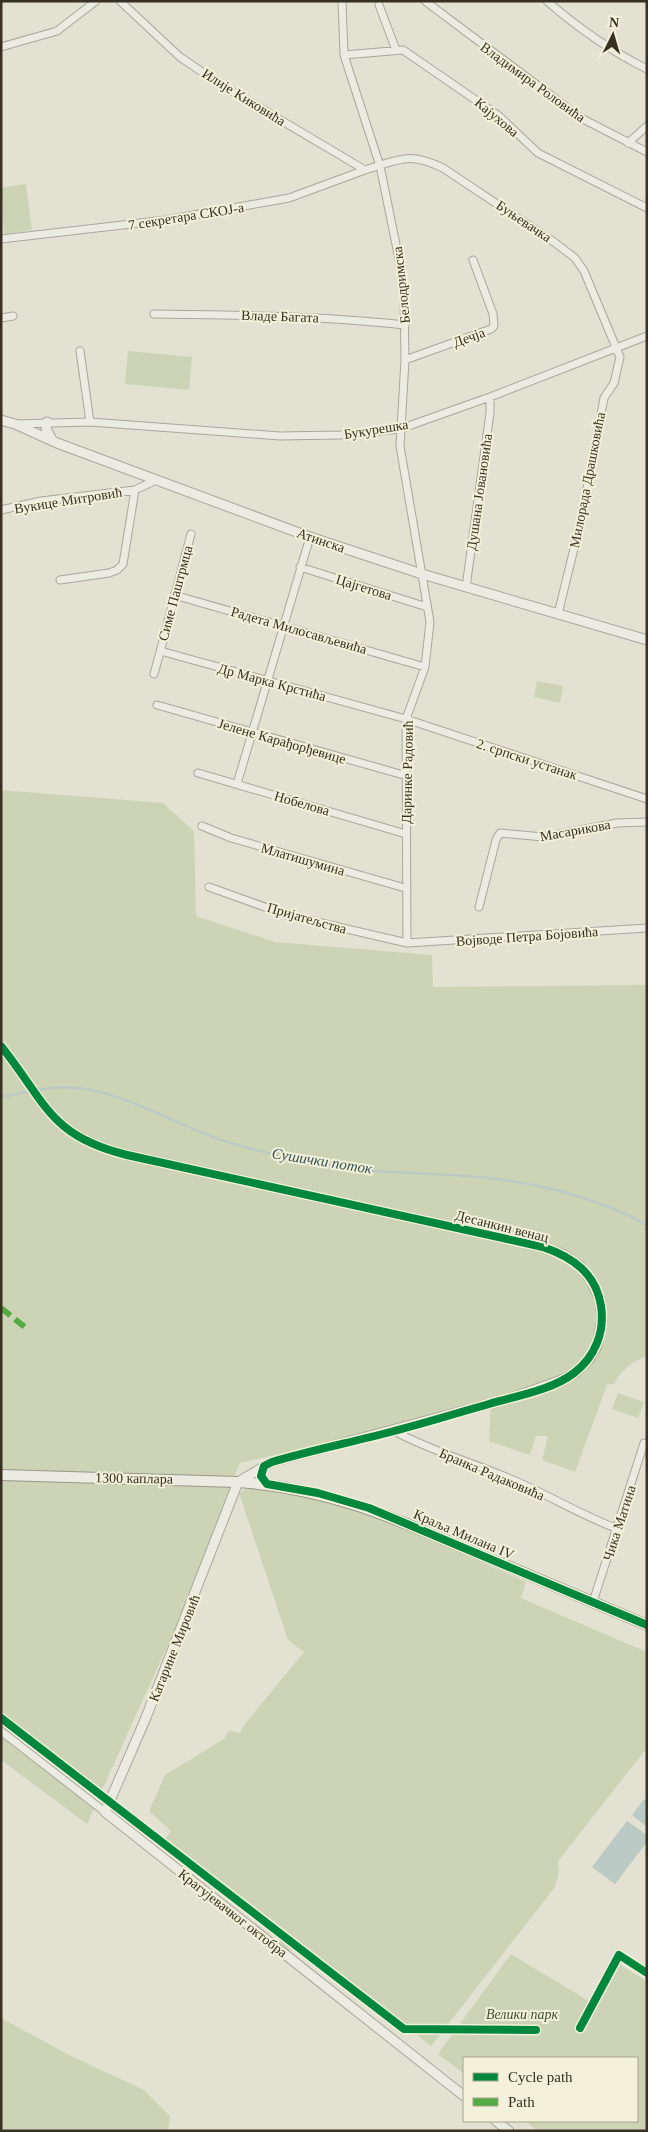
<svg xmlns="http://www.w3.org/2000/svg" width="648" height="2132" font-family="Georgia,serif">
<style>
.green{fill:#cdd4b5}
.water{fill:#bbcac4}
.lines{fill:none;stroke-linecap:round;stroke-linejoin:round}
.stream{stroke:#bbcac4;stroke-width:2.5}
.minor-casing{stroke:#a9a79a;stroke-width:9}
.tertiary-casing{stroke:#a9a79a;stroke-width:11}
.secondary-casing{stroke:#99968a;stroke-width:12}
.minor{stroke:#ecebe2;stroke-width:7}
.tertiary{stroke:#ecebe2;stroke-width:9}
.secondary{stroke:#ecebe2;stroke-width:10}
.quiet{stroke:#55ab43;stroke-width:6;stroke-dasharray:12 6;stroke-linecap:butt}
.cycleway-casing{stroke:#f3f1d9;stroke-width:11}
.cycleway{stroke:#00873e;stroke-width:8}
.labels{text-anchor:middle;stroke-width:4;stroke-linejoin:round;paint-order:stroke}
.street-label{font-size:14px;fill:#383122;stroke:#f3f1d9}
.park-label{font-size:14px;font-style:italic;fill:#40532a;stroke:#f3f1d9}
.water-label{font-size:15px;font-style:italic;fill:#335256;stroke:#f3f1d9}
</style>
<rect width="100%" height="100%" fill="#e3e2d2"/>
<path class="green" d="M26,184l6,46 -28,4 -3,-46z
M128,351l64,6 -3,33 -64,-6z
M537,681l26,5 -3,17 -26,-6z
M1,790l162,13 31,28 2,85 79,26 157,13 1,32 214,-2v371c-16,7 -25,13 -33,28l-7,1 -32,87 -33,-12 6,-24h-12l-6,19 -41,-14 2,-37 -210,56 -6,-5 -35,8 -9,20 10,1 -139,306 -86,-65 -8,11 89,66 -10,22 -86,-64z
M618,1393l26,9 -6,16 -26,-9z
M247,1488c16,2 31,2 46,5 80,15 159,57 233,89l-5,16 126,54v96l-89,113 1,11 -4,15 -124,159 -126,-97 -18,2 -9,-11v-10l-10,-10 -104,-80 7,-9 -22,-20 16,-36 59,-36 5,-8 11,2 4,-8 60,-73 -16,-12 -49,-147z
M511,1954l86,52 23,-41 27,16v150h-109l-13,-10h112v-63h-173v16l-26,-20z
M1,2018l72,39 71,33 26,26 -2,15h-167z"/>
<path class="water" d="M644,1799l3,2v26l-15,-12z
M627,1821l20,14v7l-32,42 -23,-17z"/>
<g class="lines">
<path class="stream" d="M37,1090c68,-15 132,35 194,53 40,12 80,21 122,26 37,4 75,4 113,7 60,4 127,19 181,49
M1,1097l31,-6"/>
<defs>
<path id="minor" d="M120,1l60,56 40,27 145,86c34,-10 43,-19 78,-2l111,74 21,16 9,13 36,86 -6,26 -10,15 -23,122 -23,94
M342,1l2,54 36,111 21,103 3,27 1,64 -5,86 30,176 -5,45 -19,52 1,224
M425,1l156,117 66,34
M547,1c30,26 64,50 100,68
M379,5l17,45
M1,47l56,-16 39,-30
M344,55l59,-5 96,66 39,37 109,55
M628,143l19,-17
M1,239l165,-19 123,-22 76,-28
M154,314c84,1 168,2 251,11
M1,318l12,-2
M80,351l10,71
M405,360l86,-31 3,-3 -1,-12 -20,-54
M15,424l75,-2 190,14 60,-1 60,-6 90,-32 157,-61
M1,510l40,-9 94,-11 21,-10
M300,567l127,40
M60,580l49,-7 8,-3 6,-6 12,-74
M466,587l24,-174v-16
M174,595l251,72
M160,652l31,-118
M154,674l6,-22h4l242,67 241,80
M157,705l250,71
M198,773l208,61
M237,784l73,-247
M202,826l29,12 174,50
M209,887l78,28 120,28 240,-15
M479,907l17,-67 4,-7 43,4 74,-14 30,-1
M394,1431c39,21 83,33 124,51 34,15 65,34 100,47
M593,1602l51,-159
M1,1731l104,81"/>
<path id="tertiary" d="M1,420l14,4 42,19 253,94 112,37 225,66
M47,422l-1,7 6,11
M1,1046c45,56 48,90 126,109l416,92 21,8 16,11 12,16 8,18 2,20 -5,26 -8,13 -14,14 -13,7 -54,19 -236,63 -34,20 -93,238 -40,92 359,284
M496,2121l13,10"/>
<path id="secondary" d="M1,1475l237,7c89,6 154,35 234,69 58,25 117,49 175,74"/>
</defs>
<use href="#minor" class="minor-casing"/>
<use href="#tertiary" class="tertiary-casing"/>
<use href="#secondary" class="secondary-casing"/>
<use href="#minor" class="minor"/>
<use href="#tertiary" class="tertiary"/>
<use href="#secondary" class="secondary"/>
<path class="quiet" d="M1,1308l25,20"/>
<defs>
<path id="cycleway" d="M1,1046c45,56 48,90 126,109l416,92c29,10 53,26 58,59 4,26 -6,51 -27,67 -22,17 -58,23 -85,31 -32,9 -64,19 -95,27 -41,11 -82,19 -122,31l-8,4 -3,10 6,8 51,9 51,15 278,117
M1,1718l403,311 132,1
M580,2028l39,-73 28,18"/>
</defs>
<use href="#cycleway" class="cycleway-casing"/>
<use href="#cycleway" class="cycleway"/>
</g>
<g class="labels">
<g class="street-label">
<text transform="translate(533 82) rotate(36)" y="5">Владимира Роловића</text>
<text transform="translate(244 97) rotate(32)" y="5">Илије Киковића</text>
<text transform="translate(497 117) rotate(40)" y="5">Кајухова</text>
<text transform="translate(186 216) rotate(-9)" y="5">7 секретара СКОЈ-а</text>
<text transform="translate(524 221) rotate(34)" y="5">Буњевачка</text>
<text transform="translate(401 285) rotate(-96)" y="5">Белодримска</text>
<text transform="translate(280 316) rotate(2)" y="5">Владе Багата</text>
<text transform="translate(469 337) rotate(-20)" y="5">Дечја</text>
<text transform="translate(376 429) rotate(-9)" y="5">Букурешка</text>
<text transform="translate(587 480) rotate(-79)" y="5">Милорада Драшковића</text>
<text transform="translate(479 492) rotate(-82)" y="5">Душана Јовановића</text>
<text transform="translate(68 500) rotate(-9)" y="5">Вукице Митровић</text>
<text transform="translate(321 540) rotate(19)" y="5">Атинска</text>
<text transform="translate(364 587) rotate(17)" y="5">Цајгетова</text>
<text transform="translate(175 593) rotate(-75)" y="5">Симе Паштрмца</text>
<text transform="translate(299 630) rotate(16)" y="5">Радета Милосављевића</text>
<text transform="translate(272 682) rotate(15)" y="5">Др Марка Крстића</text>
<text transform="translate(282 741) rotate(16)" y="5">Јелене Карађорђевице</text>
<text transform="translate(527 759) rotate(18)" y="5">2. српски устанак</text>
<text transform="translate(407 772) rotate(-89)" y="5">Даринке Радовић</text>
<text transform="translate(302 803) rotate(16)" y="5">Нобелова</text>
<text transform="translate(575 830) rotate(-10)" y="5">Масарикова</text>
<text transform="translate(303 859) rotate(16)" y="5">Млатишумина</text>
<text transform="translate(307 918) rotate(16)" y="5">Пријатељства</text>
<text transform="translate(527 936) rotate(-4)" y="5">Војводе Петра Бојовића</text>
<text transform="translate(502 1226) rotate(14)" y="5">Десанкин венац</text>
<text transform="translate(492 1474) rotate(23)" y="5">Бранка Радаковића</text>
<text transform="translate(134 1478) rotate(1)" y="5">1300 каплара</text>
<text transform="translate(619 1523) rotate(-72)" y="5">Чика Матина</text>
<text transform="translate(464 1534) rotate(23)" y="5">Краља Милана IV</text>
<text transform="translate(174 1648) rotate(-68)" y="5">Катарине Мировић</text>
<text transform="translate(233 1913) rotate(38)" y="5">Крагујевачког октобра</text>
</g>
<g class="park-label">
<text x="522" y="2019">Велики парк</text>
</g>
<g class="water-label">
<text transform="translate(322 1161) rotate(9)" y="5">Сушички поток</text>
</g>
</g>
<rect width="648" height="2132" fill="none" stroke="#383122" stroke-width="5"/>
<rect x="463" y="2057" width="175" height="65" fill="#f3f1d9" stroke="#a8a490"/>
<rect x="473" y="2073" width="25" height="8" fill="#00873e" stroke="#a8a490"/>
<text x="508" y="2082" font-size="15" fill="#383122">Cycle path</text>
<rect x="473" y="2098" width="25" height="8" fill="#55ab43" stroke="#a8a490"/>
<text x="508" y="2107" font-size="15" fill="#383122">Path</text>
<g transform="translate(613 35) rotate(5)" stroke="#f3f1d9" stroke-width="4" paint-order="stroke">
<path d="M0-4L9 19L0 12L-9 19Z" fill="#383122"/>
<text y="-8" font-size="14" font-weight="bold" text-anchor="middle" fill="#383122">N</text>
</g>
</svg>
